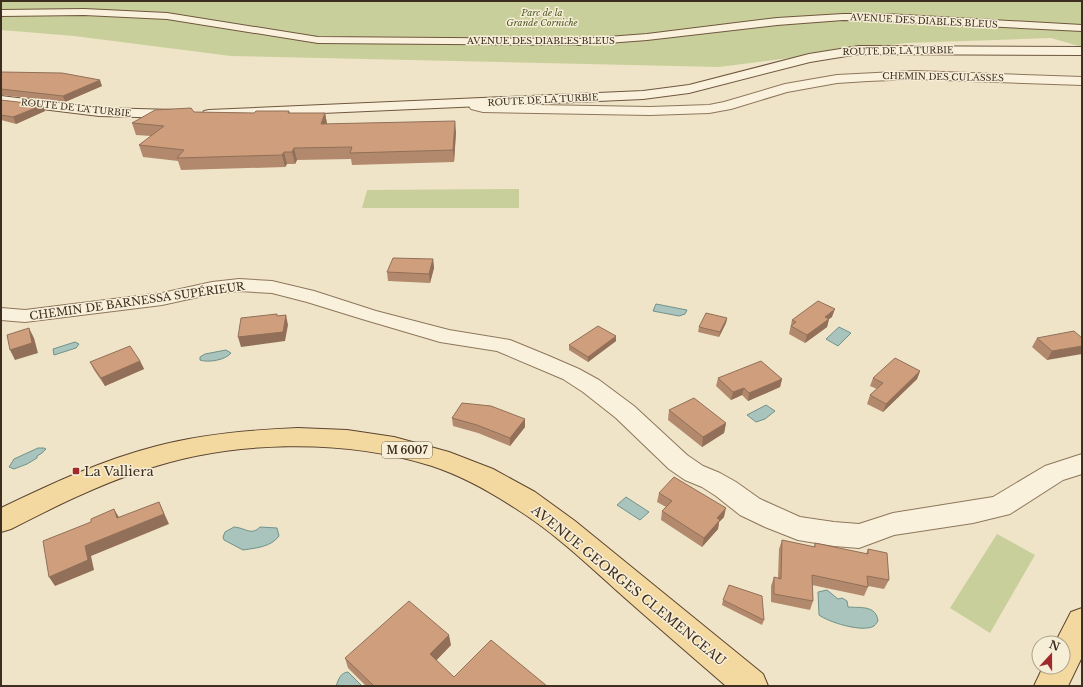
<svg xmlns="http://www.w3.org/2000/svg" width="1083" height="687" font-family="'Libre Baskerville',serif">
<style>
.green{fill:#c9cf9b}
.water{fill:#a9c4bc;stroke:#6f938a}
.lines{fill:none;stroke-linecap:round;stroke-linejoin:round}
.street-casing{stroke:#8d765c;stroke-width:2}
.secondary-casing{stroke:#6f573f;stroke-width:2}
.primary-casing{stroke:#5b4430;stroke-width:2}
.street{fill:#faf1dc;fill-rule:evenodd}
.secondary{fill:#faf1dc;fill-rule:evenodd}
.primary{fill:#f3d9a0;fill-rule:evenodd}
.wall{fill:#b2896c}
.shaded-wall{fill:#916f58}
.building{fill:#cf9f7d;stroke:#916f58}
.poi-dot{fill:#9e2a2b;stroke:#f7eed8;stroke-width:1.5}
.labels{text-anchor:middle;stroke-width:3;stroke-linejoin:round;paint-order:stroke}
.far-park-label{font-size:9px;font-style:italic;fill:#4d5a26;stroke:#f7eed8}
.far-street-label{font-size:9px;fill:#3d2e20;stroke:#f7eed8}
.shield{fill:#f7eed8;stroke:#756857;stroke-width:1}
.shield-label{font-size:10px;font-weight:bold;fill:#3d2e20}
.street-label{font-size:11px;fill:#3d2e20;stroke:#f7eed8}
.near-poi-label{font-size:13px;fill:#3d2e20;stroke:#f7eed8;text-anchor:start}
.near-street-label{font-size:13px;fill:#3d2e20;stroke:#f7eed8}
</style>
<rect width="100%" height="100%" fill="#f0e4c8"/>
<path class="green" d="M1,1h1081v46l-31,-9 -145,5 -187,24 -488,-11 -157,-20 -73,-6z
M519,189v19h-157l5,-18z
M997,534l38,21 -45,78 -40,-25z"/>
<path class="water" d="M656,304l31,6 -2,4 -6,2 -26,-5z
M839,327l12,6 -13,13 -12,-7z
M75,342l4,2 -3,4 -22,7 -1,-6z
M226,350l5,3c-5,7 -23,10 -31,7v-3l5,-3z
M766,405l9,6 -10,8 -9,3 -9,-7z
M38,448h6l2,1 -4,4 -5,3v2l-10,6 -13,5 -5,-2 5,-8z
M626,497l23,15 -9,8 -23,-15z
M234,527c12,1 17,9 26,0l17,1 2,8c-8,11 -23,12 -36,14l-19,-10 -1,-3 2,-5z
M827,590l11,9 4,-1 5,3 1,6c13,1 28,-2 30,14 -1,1 -2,3 -4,5 -11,7 -46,-4 -55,-11l-1,-23z
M348,672l14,14h-26c3,-7 4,-13 12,-14z"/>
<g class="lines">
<defs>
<path id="street" d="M915,71l167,6v8l-167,-6 -47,2 -31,2 -50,9 -56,17 -22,4 -59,2 -167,-3 -12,-3 -4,-6 2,-3 5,-1 10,5 166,3 59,-2 15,-3 61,-18 52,-9z
M239,279l33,2 42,10 62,20 73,19 61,10 39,16 30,13 20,11 35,26 53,49 16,11 17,7 16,9 24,17 40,18 34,5 25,2 34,-11 100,-16 52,-31 37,-12v20l-19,6 -53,34 -37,9 -79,12 -35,13 -25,-2 -36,-6 -33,-13 -25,-12 -24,-19 -14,-9 -17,-7 -16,-11 -53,-51 -33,-26 -20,-13 -66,-28 -57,-9 -78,-23 -55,-17 -35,-9 -33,-2 -27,3 -50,11 -137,17 -24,-2v-12l24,2 137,-17 50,-11z"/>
<path id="secondary" d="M84,9l83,4 151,24 263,2 66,-5 130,-16 66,-4h43l196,11v6l-196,-10 -43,-1 -66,5 -130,15 -66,5 -263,-2 -151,-24 -83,-4 -83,1v-6z
M859,46l223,1v8l-223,-1 -49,8 -121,31 -46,6 -434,19 -5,-1 -2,-3 2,-3 5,-1 434,-19 46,-6 120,-31z
M1,96l98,12 77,2 5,1 2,3 -2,3 -5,1 -77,-2 -98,-12z"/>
<path id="primary" d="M298,428l49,2 47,7 55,15 44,17 42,23 40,29 188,153 5,12h-42c-37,-32 -74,-64 -110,-96 -32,-29 -64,-59 -101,-82 -26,-17 -53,-32 -83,-42 -87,-28 -201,-26 -288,4 -46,15 -90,37 -133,59l-10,3v-24c50,-24 101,-48 156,-62 46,-12 93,-16 141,-18z
M1082,608v49l-14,29h-34l9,-19h20v-24h-8l16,-31z"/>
</defs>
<use href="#street" class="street-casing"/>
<use href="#secondary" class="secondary-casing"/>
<use href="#primary" class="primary-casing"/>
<use href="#street" class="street"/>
<use href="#secondary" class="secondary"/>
<use href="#primary" class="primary"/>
</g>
<path class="wall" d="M1,72l101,14 -37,16 -64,-7z
M1,100l44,11 -29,13 -15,-4z
M289,111l1,2h35l2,11 129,8 -2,30 -102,3 -1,-6 -54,1 -2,4h-8l-2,3 -104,3 -3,-9 -35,-4 -4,-12 12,-9 -15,-1 -4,-12 62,-11 60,1z
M433,259l1,9 -4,15 -42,-2 -1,-9z
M832,317l-3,2 -2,8 -22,16 -16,-9 3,-14z
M727,318l-1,5 -7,14 -21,-5 1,-5z
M1037,338h45l-35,22 -15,-13z
M616,341l-28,21 -19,-12v-5z
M140,361l4,8 -39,17 -11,-16 -4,-8z
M920,371l-3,8 -34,33 -16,-8 3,-9 7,-6 -7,-3 3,-8z
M718,378l64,1 -2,8 -32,14 -6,-6 -11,5 -15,-14z
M669,410l57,13 -2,10 -22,14 -34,-27z
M452,418l73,1v8l-15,19 -32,-13 -25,-7z
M659,493l65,24 -5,5 -1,7 -16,18 -41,-27 1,-9 4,-4 -9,-5z
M782,540l32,7 1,-4 51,11 2,-5 21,31 -5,9 -16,-3v1l-4,9 -52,-11 1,16 -3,9 -39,-8v-16l3,-9 4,1 1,-29z
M723,600l41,20 -2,5 -40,-20z
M451,645l-15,15 18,17 93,9h-181l-18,-18 -3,-10z"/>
<path class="shaded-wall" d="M100,80l2,6 -37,16 -2,-6z
M43,105l2,6 -29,13 -3,-7z
M325,113l2,11h-6z
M455,121l1,11 -2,30 -1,-12z
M294,148l3,12 -2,4 -3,-12z
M284,152l3,12 -2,3 -3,-12z
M433,259l1,9 -4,15 -1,-9z
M835,309l-3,8 -3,2 -2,8 -22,16 2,-8 18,-18z
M286,315l2,10 -3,16 -44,6 -3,-10z
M727,318l-1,5 -7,14 1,-5z
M29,328l5,10 4,15 -23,7 -5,-10z
M616,336v5l-28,21v-5z
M1082,346v8l-35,6 5,-9z
M140,361l4,8 -39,17 -4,-8z
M920,371l-3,8 -34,33 3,-8z
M782,379l-2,8 -32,14 1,-8z
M744,388l-2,7 -11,5 2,-8z
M525,419v8l-15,19v-8z
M726,423l-2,10 -22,14 1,-10z
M159,502l10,22 -78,32 3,14 -39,16 -6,-9 36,-31z
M726,508l-2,9 -5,5 -1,7 -16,18 2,-9 13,-20z
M114,509l6,10 -3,-1z
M449,635l2,10 -19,20 -2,-11z"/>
<path class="building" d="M1,72l61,1 38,7 -37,16 -62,-7z
M1,100l42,5 -30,12 -12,-2z
M191,108l3,4 60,1 2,-2h33l-1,2h37l-4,11 134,-3 -2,29 -103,3 2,-6 -58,1 -2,4h-8l-2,3 -105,3 7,-8 -45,-5 25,-19 -32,-3 23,-13z
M393,258l40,1 -4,15 -42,-2z
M818,301l17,8 -10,8 4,2 -22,16 -16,-9 5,-4 -4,-2z
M706,313l21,5 -7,14 -21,-5z
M277,314v2l9,-1 -3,17 -45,5 3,-19z
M598,326l18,10 -28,21 -19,-12z
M29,328l3,15 -22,7 -3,-15z
M1074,331l8,7v8l-30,5 -15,-13z
M130,346l10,15 -39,17 -11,-16z
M895,358l25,13 -34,33 -16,-9 13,-12 -10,-5z
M761,361l21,18 -33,14 -5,-5 -11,4 -15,-14z
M694,398l32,25 -23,14 -34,-27z
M462,403l29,3 34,13 -15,19 -33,-13 -25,-7z
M674,477l52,31 -9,10 3,2 -16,18 -42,-27 10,-10 -13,-8z
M159,502l5,12 -79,32 3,14 -39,17 -6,-36 48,-19v-3l23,-10 3,9z
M782,540l33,7v-4l53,11v-5l19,4 2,27 -22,-4 1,11 -56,-12 1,26 -39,-7v-17l7,2z
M729,585l33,11 2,24 -41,-20z
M409,601l40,34 -19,19 24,23 37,-37 56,46h-173l-29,-28z"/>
<rect class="poi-dot" x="72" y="467" width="8" height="8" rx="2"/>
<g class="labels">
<g class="far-park-label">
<text x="542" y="16">Parc de la<tspan x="542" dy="10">Grande Corniche</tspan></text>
</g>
<g class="far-street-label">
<text transform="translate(924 21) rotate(3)" y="3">AVENUE DES DIABLES BLEUS</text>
<text x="541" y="44">AVENUE DES DIABLES BLEUS</text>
<text transform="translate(898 51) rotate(-1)" y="3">ROUTE DE LA TURBIE</text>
<text transform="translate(943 77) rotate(1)" y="3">CHEMIN DES CULASSES</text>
<text transform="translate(543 100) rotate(-3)" y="3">ROUTE DE LA TURBIE</text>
<text transform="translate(76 108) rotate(6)" y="3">ROUTE DE LA TURBIE</text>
</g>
<rect class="shield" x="382" y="442" width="50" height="16" rx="3"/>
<g class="shield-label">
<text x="407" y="454">M 6007</text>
</g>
<g class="street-label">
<text transform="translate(137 301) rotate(-8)" y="4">CHEMIN DE BARNESSA SUPÉRIEUR</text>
</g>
<g class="near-poi-label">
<text x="84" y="476">La Valliera</text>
</g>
<g class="near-street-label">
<text transform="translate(629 585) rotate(39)" y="5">AVENUE GEORGES CLEMENCEAU</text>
</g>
</g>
<rect width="1083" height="687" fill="none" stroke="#3d2e20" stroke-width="4"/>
<g transform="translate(1051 655) rotate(21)"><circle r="19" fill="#f7eed8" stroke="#ada18e"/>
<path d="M0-3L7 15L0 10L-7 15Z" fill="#9e2a2b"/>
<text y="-6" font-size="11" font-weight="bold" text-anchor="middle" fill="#3d2e20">N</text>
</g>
</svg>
